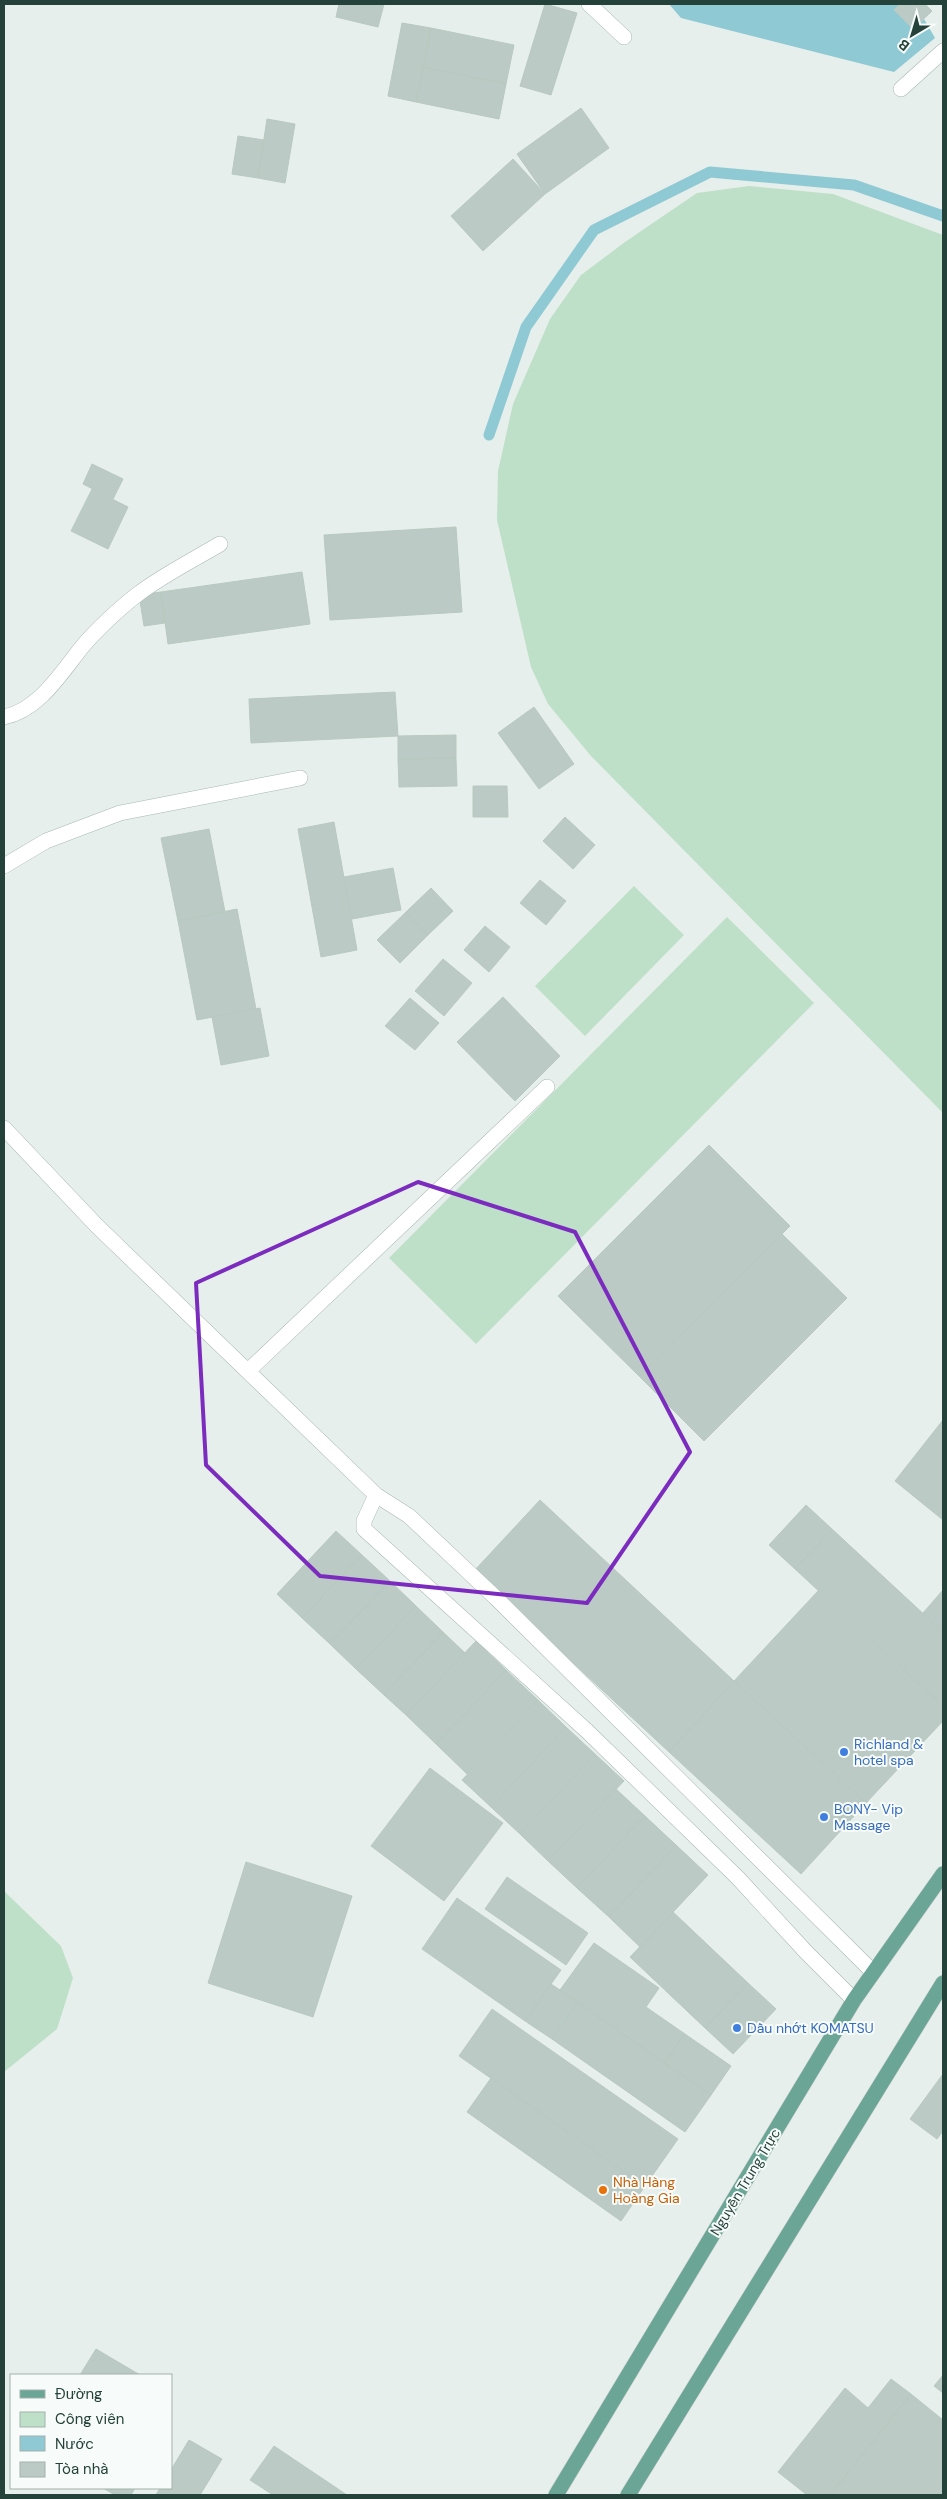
<svg xmlns="http://www.w3.org/2000/svg" width="947" height="2499" font-family="'DM Sans',sans-serif">
<style>
.green{fill:#bfe0c8}
.water{fill:#8ec9d4}
.lines{fill:none;stroke-linecap:round;stroke-linejoin:round}
.stream{stroke:#8ec9d4;stroke-width:11}
.building{fill:#bbcac4;stroke:#b8c9c2}
.minor-casing{stroke:#a8b8b2;stroke-width:16}
.major-casing{stroke:#c2cac8;stroke-width:16}
.minor{stroke:#fff;stroke-width:15}
.major{stroke:#6aa596;stroke-width:15}
.marked{fill:none;stroke:#7b2cbf;stroke-width:4;stroke-linejoin:round}
.shop-dot{fill:#3f7fe0;stroke:#f7fbf9;stroke-width:2}
.food-dot{fill:#e8710a;stroke:#f7fbf9;stroke-width:2}
.labels{text-anchor:middle;stroke-width:4;stroke-linejoin:round;paint-order:stroke}
.shop-label{font-size:14px;fill:#366cbe;stroke:#f7fbf9;text-anchor:start}
.food-label{font-size:14px;fill:#c56008;stroke:#f7fbf9;text-anchor:start}
.street-label{font-size:14px;fill:#24423a;stroke:#f7fbf9}
</style>
<rect width="100%" height="100%" fill="#e6efeb"/>
<path class="green" d="M749,186l84,8 110,41v878l-352,-357 -43,-52 -17,-37 -34,-147 1,-49 15,-67 37,-85 31,-44 44,-33 72,-49z
M634,886l50,49 -99,101 -50,-50z
M727,917l87,86 -338,341 -87,-86z
M4,1891l57,55 12,32 -16,51 -53,43z"/>
<path class="water" d="M669,4h231l-6,6 19,19 11,-10 11,19 -41,34 -213,-54z"/>
<g class="lines">
<path class="stream" d="M489,435l37,-108 68,-97 116,-58 144,13 89,31"/>
</g>
<path class="building" d="M339,4h45l-6,23 -42,-10z
M545,4l32,9 -26,82 -31,-9z
M900,4h25l7,7 -19,18 -19,-19z
M402,23l29,5 -15,74 -28,-6z
M431,28l83,17 -8,39 -83,-17z
M423,67l83,17 -7,35 -83,-17z
M581,108l28,40 -64,46 -28,-40z
M267,119l28,5 -10,59 -27,-5z
M238,136l26,4 -6,38 -26,-4z
M513,159l32,35 -62,57 -32,-35z
M92,464l31,15 -10,20 -30,-15z
M92,489l36,18 -20,42 -37,-18z
M456,527l6,85 -132,8 -6,-85z
M302,572l8,52 -142,20 -7,-52z
M161,592l4,31 -21,3 -5,-31z
M395,692l3,44 -147,7 -2,-44z
M534,707l40,57 -35,25 -41,-56z
M456,735v23l-58,1v-23z
M456,758l1,28 -58,1 -1,-28z
M473,786h34l1,31h-35z
M565,817l30,28 -22,24 -30,-28z
M334,822l23,128 -36,7 -23,-128z
M209,829l16,83 -47,9 -17,-83z
M393,868l8,42 -49,9 -8,-42z
M540,880l26,21 -20,24 -26,-22z
M431,888l22,23 -25,24 -22,-23z
M237,909l19,100 -59,11 -19,-99z
M406,912l22,23 -28,28 -23,-23z
M485,926l25,21 -21,25 -25,-22z
M443,959l29,24 -28,33 -29,-25z
M503,997l57,59 -45,45 -58,-59z
M410,998l29,25 -24,27 -30,-24z
M260,1008l9,48 -48,9 -9,-48z
M709,1145l81,81 -151,150 -81,-80z
M782,1234l65,64 -143,143 -65,-65z
M943,1420v100l-48,-39z
M540,1500l194,181 -65,71 -195,-181z
M806,1505l26,24 -37,40 -26,-24z
M832,1529l111,103v74l-148,-137z
M336,1531l26,24 -60,63 -25,-24z
M362,1555l28,26 -60,63 -28,-26z
M390,1581l26,25 -60,63 -26,-25z
M943,1590v42l-20,-19z
M818,1591l125,115v15l-77,82 -132,-122z
M416,1606l27,26 -59,63 -28,-26z
M443,1632l22,21 -59,62 -22,-20z
M476,1641l30,29 -70,74 -30,-29z
M506,1670l32,30 -71,74 -31,-30z
M734,1681l132,122 -65,71 -132,-122z
M538,1700l28,27 -75,80 -29,-27z
M566,1727l29,27 -75,80 -29,-27z
M595,1754l29,27 -76,80 -28,-27z
M430,1768l73,55 -59,78 -73,-55z
M616,1789l29,27 -68,72 -29,-27z
M645,1816l31,29 -67,72 -32,-29z
M676,1845l32,30 -68,72 -31,-30z
M246,1862l106,34 -39,121 -105,-34z
M507,1877l81,56 -22,32 -81,-56z
M457,1898l104,72 -36,51 -103,-72z
M673,1912l75,71 -43,45 -75,-71z
M594,1943l65,45 -13,19 39,27 -21,29 -104,-73z
M748,1983l28,26 -43,45 -28,-26z
M551,1984l27,18 -26,37 -27,-18z
M578,2002l133,93 -26,37 -133,-93z
M492,2009l186,130 -33,47 -186,-130z
M685,2034l46,32 -20,29 -47,-32z
M943,2074v57l-6,8 -27,-20z
M491,2078l154,108 -24,35 -154,-109z
M96,2349l44,26h-60z
M943,2375v18l-9,-7z
M891,2379l20,15 -81,101h-23l-29,-23 67,-84 23,20z
M911,2394l32,26v75h-113z
M189,2440l33,19 -22,36h-44l4,-7h11v-18z
M274,2446l73,49h-74l-23,-15z
M103,2488h32l-4,7h-16z"/>
<g class="lines">
<defs>
<path id="minor" d="M589,4l35,33
M901,89l42,-38
M4,717c35,-7 57,-44 78,-70 14,-17 39,-40 56,-53 25,-19 55,-34 82,-50
M4,866l42,-25 74,-28 180,-35
M4,1128l93,98 279,269
M248,1371l299,-284
M854,2000l-48,-48 -68,-74 -151,-147 -223,-202v-8l12,-26 33,21 86,81 377,374"/>
<path id="major" d="M556,2495l298,-495 89,-126
M628,2495l315,-512"/>
</defs>
<use href="#minor" class="minor-casing"/>
<use href="#major" class="major-casing"/>
<use href="#minor" class="minor"/>
<use href="#major" class="major"/>
</g>
<path class="marked" d="M418,1182l157,50 115,220 -103,151 -267,-27 -114,-111 -10,-182z"/>
<g class="shop-dot">
<circle cx="844" cy="1752" r="5"/>
<circle cx="824" cy="1817" r="5"/>
<circle cx="737" cy="2028" r="5"/>
</g>
<circle class="food-dot" cx="603" cy="2190" r="5"/>
<g class="labels">
<g class="shop-label">
<text x="854" y="1749">Richland &amp;<tspan x="854" dy="16">hotel spa</tspan></text>
<text x="834" y="1814">BONY- Vip<tspan x="834" dy="16">Massage</tspan></text>
<text x="747" y="2033">Dầu nhớt KOMATSU</text>
</g>
<g class="food-label">
<text x="613" y="2187">Nhà Hàng<tspan x="613" dy="16">Hoàng Gia</tspan></text>
</g>
<g class="street-label">
<text transform="translate(745 2182) rotate(-59)" y="5">Nguyễn Trung Trực</text>
</g>
</g>
<rect width="947" height="2499" fill="none" stroke="#24423a" stroke-width="10"/>
<rect x="10" y="2374" width="162" height="115" fill="#f7fbf9" stroke="#a3b1ad"/>
<rect x="20" y="2390" width="25" height="8" fill="#6aa596" stroke="#a3b1ad"/>
<text x="55" y="2399" font-size="15" fill="#24423a">Đường</text>
<rect x="20" y="2412" width="25" height="15" fill="#bfe0c8" stroke="#a3b1ad"/>
<text x="55" y="2424" font-size="15" fill="#24423a">Công viên</text>
<rect x="20" y="2436" width="25" height="15" fill="#8ec9d4" stroke="#a3b1ad"/>
<text x="55" y="2449" font-size="15" fill="#24423a">Nước</text>
<rect x="20" y="2462" width="25" height="15" fill="#bbcac4" stroke="#a3b1ad"/>
<text x="55" y="2474" font-size="15" fill="#24423a">Tòa nhà</text>
<g transform="translate(912 35) rotate(218)" stroke="#f7fbf9" stroke-width="4" paint-order="stroke">
<path d="M0-4L9 19L0 12L-9 19Z" fill="#24423a"/>
<text y="-8" font-size="14" font-weight="bold" text-anchor="middle" fill="#24423a">B</text>
</g>
</svg>
